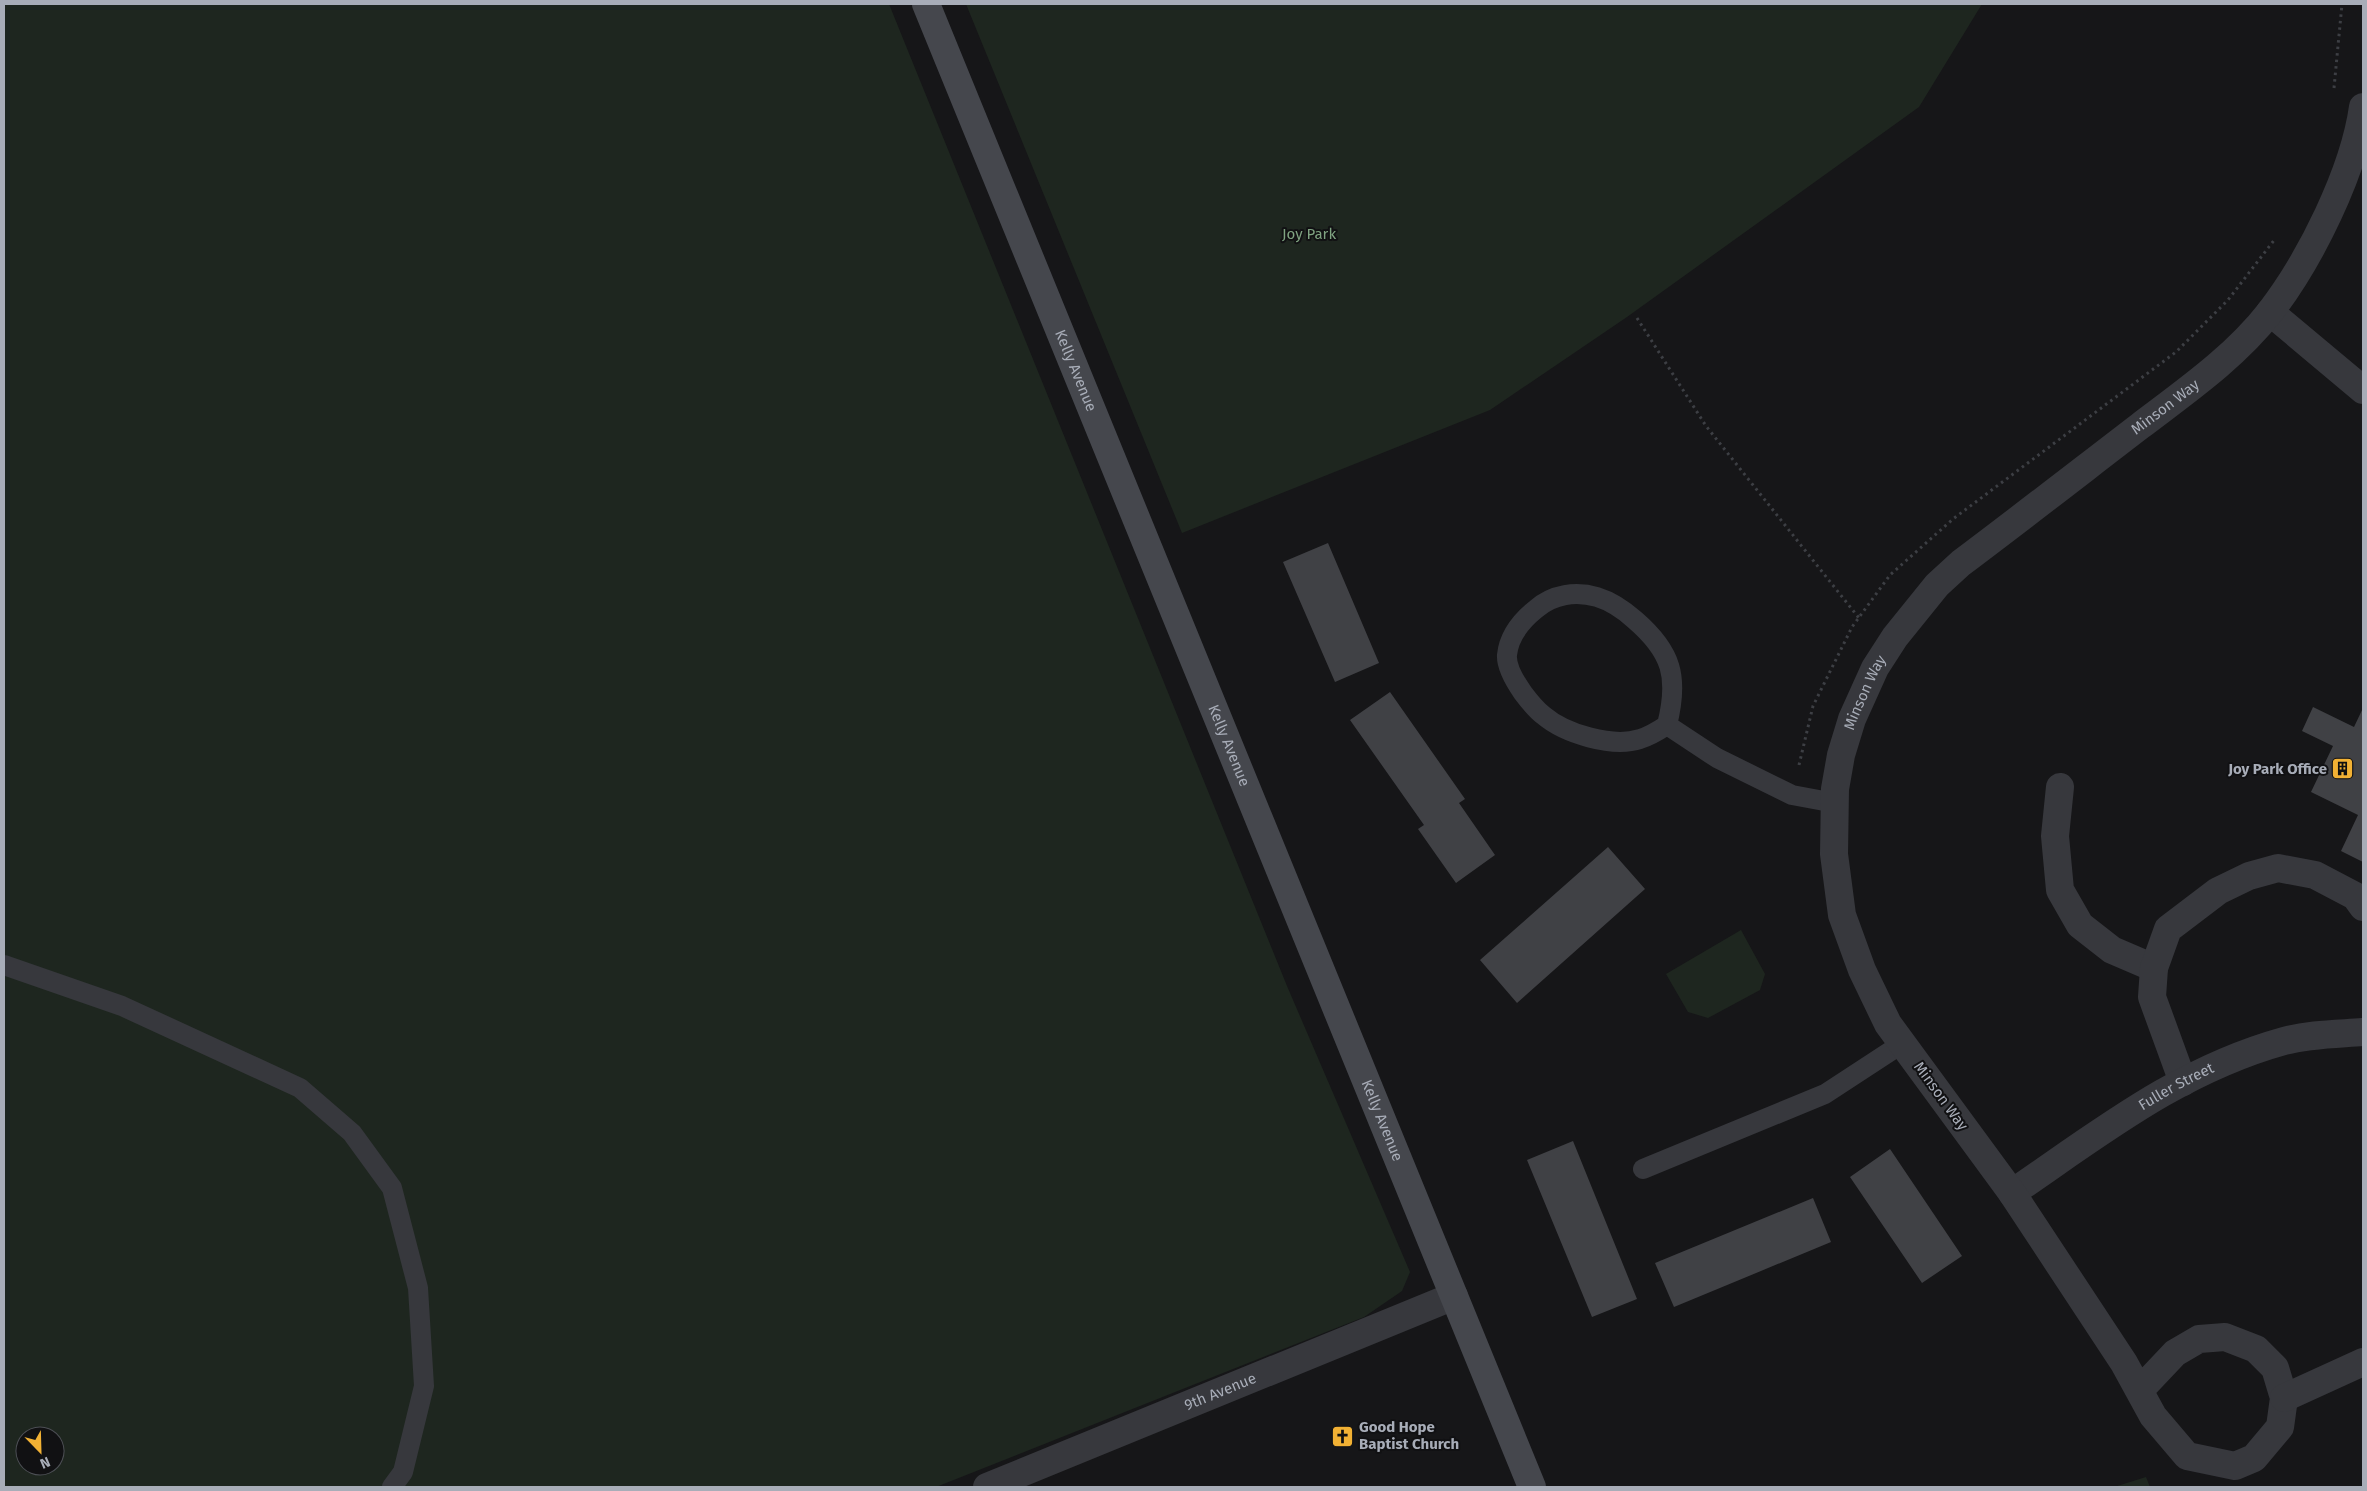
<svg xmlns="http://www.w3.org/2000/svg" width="2367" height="1491" font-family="'Fira Sans',sans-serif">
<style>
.green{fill:#1e261f;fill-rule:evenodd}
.building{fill:#404145}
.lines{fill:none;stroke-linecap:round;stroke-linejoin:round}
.path{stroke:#3d3f44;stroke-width:3;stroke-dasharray:2.5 4;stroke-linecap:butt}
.service{stroke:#37383d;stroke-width:20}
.minor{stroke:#37383d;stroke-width:28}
.secondary{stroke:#45474d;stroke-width:28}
.labels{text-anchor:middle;stroke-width:4;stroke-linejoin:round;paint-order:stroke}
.park-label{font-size:15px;fill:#7fa381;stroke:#111113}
.street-label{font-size:15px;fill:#a8adb8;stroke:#111113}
.poi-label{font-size:15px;font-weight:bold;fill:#a8adb8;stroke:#111113;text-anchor:end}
</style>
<rect width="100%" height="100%" fill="#161618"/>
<path class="green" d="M4,4h885l398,982 123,286 -8,19 -38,26 -428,170h-932zM25,1436h30v30h-30z
M966,4h1016l-63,103 -292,210 -137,93 -308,123z
M1741,930l24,44 -5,16 -52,28 -20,-6 -22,-38z
M2146,1477l4,10h-36z"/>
<path class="building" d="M1328,543l51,120 -44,19 -52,-120z
M1390,692l75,107 -6,4 36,52 -39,28 -38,-54 6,-4 -74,-105z
M2313,707l41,20 9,-19v154l-22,-11 17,-36 -47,-23 22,-46 -31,-15z
M1608,847l37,42 -128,114 -37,-43z
M1573,1141l64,158 -45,18 -65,-157z
M1890,1149l72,107 -40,27 -72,-106z
M1813,1198l18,44 -157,65 -19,-44z"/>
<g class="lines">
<path class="path" d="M2334,88l8,-84
M1637,318l69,108 153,192
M1799,765l14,-59 39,-79 38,-52 63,-56 223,-167 52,-52 47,-61"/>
<path class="service" d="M1667,725c-9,6 -17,11 -27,14 -27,9 -75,-5 -97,-24 -8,-6 -14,-14 -20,-22 -7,-10 -17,-26 -16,-38 2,-20 14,-34 29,-46 17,-15 40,-18 61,-12 13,4 28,14 38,23 37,32 44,57 32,105l50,33 75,37 43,8
M4,965l118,41 178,82 52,45 40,55 26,100 6,98 -21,86 -11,15
M1643,1169l182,-75 78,-51"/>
<g class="minor">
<path d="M2270,312l93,78"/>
<path d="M2060,787l-5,49 5,54 20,35 32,25 42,18"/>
<path d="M2183,1082l-31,-85 2,-29 14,-39 50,-38 31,-15 29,-8 37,7 40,21 8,11"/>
<path id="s1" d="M2012,1193c88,-60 167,-123 272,-152 26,-7 53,-7 79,-9"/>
<path id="s2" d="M2140,1390l35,-37 24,-14 26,-2 31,12 19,19 9,30 -4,29 -26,31 -19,8 -48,-10 -34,-40 -29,-53 -112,-170 -124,-169 -26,-54 -20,-55 -8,-61 1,-65 6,-34 11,-36 23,-51 20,-31 42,-52 24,-22c60,-45 119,-91 179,-137 46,-35 95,-69 130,-114 40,-52 84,-140 93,-205"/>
<path d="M2284,1398l79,-36"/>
<path id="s3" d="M987,1487l467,-191"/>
</g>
<path class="secondary" id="s4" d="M926,4l606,1483"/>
</g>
<defs>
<symbol id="building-square" viewBox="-11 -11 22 22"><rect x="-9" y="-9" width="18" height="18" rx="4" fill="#f2b134" stroke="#111113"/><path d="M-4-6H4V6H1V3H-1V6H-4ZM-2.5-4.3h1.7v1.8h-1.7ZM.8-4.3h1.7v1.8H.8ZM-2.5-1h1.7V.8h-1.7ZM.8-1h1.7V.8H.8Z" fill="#111"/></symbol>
<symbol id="church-square" viewBox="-11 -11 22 22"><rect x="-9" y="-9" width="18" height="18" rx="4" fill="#f2b134" stroke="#111113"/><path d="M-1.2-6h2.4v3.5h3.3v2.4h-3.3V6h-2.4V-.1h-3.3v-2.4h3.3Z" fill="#111"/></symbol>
</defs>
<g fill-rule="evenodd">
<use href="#building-square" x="2330" y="756" width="25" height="25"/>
<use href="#church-square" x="1330" y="1424" width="25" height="25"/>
</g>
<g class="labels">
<g class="park-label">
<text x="1309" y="239">Joy Park</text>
</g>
<g class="street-label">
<text dy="5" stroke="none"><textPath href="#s4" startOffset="396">Kelly Avenue</textPath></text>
<text dy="5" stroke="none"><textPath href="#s2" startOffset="1628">Minson Way</textPath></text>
<text dy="5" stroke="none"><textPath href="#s2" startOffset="1208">Minson Way</textPath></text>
<text dy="5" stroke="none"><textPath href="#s4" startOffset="801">Kelly Avenue</textPath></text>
<text dy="5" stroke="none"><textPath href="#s1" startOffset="196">Fuller Street</textPath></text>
<text transform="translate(1941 1096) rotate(54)" y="5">Minson Way</text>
<text dy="5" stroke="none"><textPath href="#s4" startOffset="1206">Kelly Avenue</textPath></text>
<text dy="5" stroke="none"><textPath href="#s3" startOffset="252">9th Avenue</textPath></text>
</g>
<g class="poi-label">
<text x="2327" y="774">Joy Park Office</text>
<text x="1359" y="1432" text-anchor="start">Good Hope<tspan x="1359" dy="17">Baptist Church</tspan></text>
</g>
</g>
<rect width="2367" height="1491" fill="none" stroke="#a8adb8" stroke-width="10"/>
<g transform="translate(40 1451) rotate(157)"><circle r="24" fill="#111113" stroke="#4d4f55"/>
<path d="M0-4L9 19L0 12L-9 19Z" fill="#f2b134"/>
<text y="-8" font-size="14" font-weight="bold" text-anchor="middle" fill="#a8adb8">N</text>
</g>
</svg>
